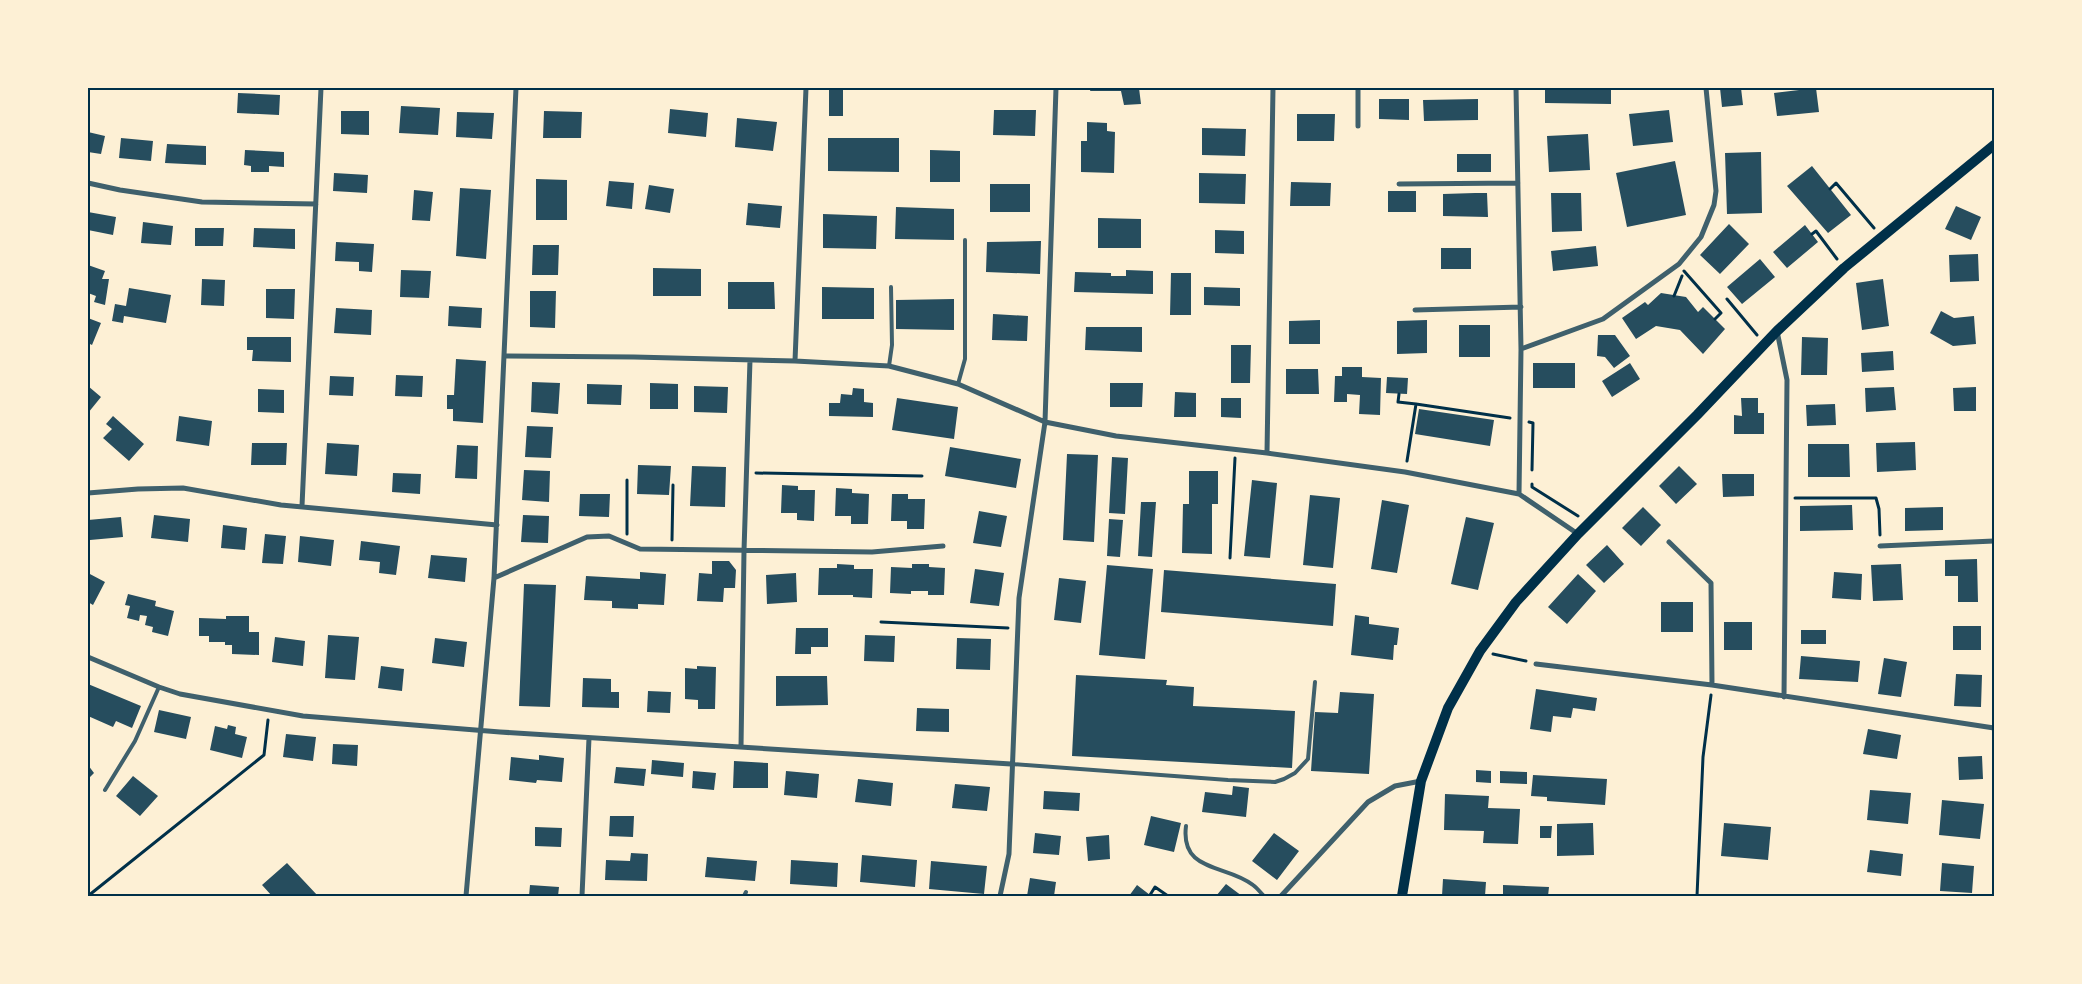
<svg xmlns="http://www.w3.org/2000/svg" width="2082" height="984" font-family="Commissioner,sans-serif">
<style>
.building{fill:#264d5e}
.lines{fill:none;stroke-linecap:round;stroke-linejoin:round}
.path{stroke:#003049;stroke-width:3}
.service{stroke:#3f606c;stroke-width:4}
.minor{stroke:#3f606c;stroke-width:5}
.secondary{stroke:#003049;stroke-width:10}
.neatline{fill:none;stroke:#003049;stroke-width:2}
</style>
<rect width="100%" height="100%" fill="#fdf0d5"/>
<path class="building" d="M829,88h14v28h-14z
M1091,88h48l2,16 -17,1 -3,-14h-31z
M1545,88h66v16l-66,-1z
M1720,88h21l2,17 -21,2z
M1816,88l3,24 -42,4 -3,-23z
M238,93l42,2 -1,20 -42,-2z
M1379,99h30v21l-30,-1z
M1478,99v21l-54,1 -1,-21z
M401,106l39,2 -2,27 -39,-2z
M670,109l38,4 -2,24 -38,-4z
M994,110h42l-1,26 -42,-1z
M1669,110l4,32 -40,4 -4,-32z
M341,111h28v24l-28,-1z
M544,111l38,1 -1,26h-38z
M457,112l37,1 -2,26 -36,-2z
M1297,114h38l-1,27h-37z
M737,118l40,4 -4,29 -38,-4z
M1087,122l20,1v8l8,1 -1,41 -33,-1v-31h6z
M1202,128l44,1 -1,27 -43,-1z
M88,132l17,4 -4,18 -13,-2z
M1588,134l2,36 -41,2 -2,-36z
M121,138l32,3 -2,20 -32,-3z
M828,138h71v34l-71,-1z
M167,144l39,2v19l-41,-2z
M245,150l39,2v15l-15,-1v6h-18v-6l-7,-1z
M930,150l30,1v31h-30z
M1761,152l1,61 -35,1 -2,-61z
M1457,154h34v18h-34z
M1675,161l11,54 -59,12 -11,-54z
M1812,166l39,49 -23,18 -41,-47z
M334,173l34,2 -1,18 -34,-2z
M1199,173l47,1 -1,30 -46,-1z
M536,179l31,1v40h-31z
M609,181l25,2 -2,26 -26,-3z
M1291,182l40,1 -1,23h-40z
M990,184h40v28h-40z
M649,185l25,4 -4,24 -25,-4z
M460,188l31,2 -5,69 -30,-3z
M414,190l19,2 -3,29 -18,-1z
M1388,191h28v21h-28z
M1475,193h12l1,24 -45,-1v-22z
M1551,193h30l1,38 -30,1z
M748,203l34,3 -2,22 -34,-3z
M1956,206l25,11 -10,23 -26,-11z
M896,207l58,2v31l-59,-1z
M88,212l28,5 -3,18 -25,-5z
M823,214l54,2 -1,33 -53,-1z
M1098,218l43,1v29h-43z
M143,222l30,4 -2,19 -30,-2z
M1729,224l20,20 -29,30 -20,-19z
M1805,225l13,17 -31,26 -14,-16z
M195,228h29l-1,18h-28z
M254,228l41,1v20l-42,-2z
M1215,230l29,1v23l-29,-1z
M1041,241l-1,33 -54,-2 1,-30z
M336,242l38,2 -2,28 -13,-1v-9l-24,-1z
M533,245h26l-1,30h-26z
M1596,246l2,20 -45,5 -2,-20z
M1441,248h30v21h-30z
M1978,254l1,27 -29,1 -1,-27z
M1760,259l15,18 -33,27 -15,-17z
M88,265l17,6 -3,8h7l-4,26 -11,-3 2,-6 -8,-3z
M653,268l48,1v27h-48z
M401,270l30,1 -2,27 -29,-1z
M1126,270l27,1v23l-79,-2 1,-20 36,1v3h15z
M1171,273h20v42h-21z
M202,279l23,1 -1,26 -23,-1z
M1883,279l6,47 -27,4 -6,-47z
M728,282h46l1,27h-47z
M822,287l52,1v31h-52z
M1204,287l36,1v18l-36,-1z
M129,288l42,7 -5,28 -42,-7 -1,7 -11,-2 3,-17 11,2z
M266,289h29l-1,30 -28,-1z
M530,291h26l-1,37 -25,-1z
M1661,293l25,4 12,15 5,-5 22,22 -22,25 -23,-24 -24,-4 -20,13 -14,-21 23,-16 3,3z
M954,299v31l-58,-1v-29z
M449,306l33,2 -1,20 -33,-2z
M336,308l36,2 -1,25 -37,-2z
M1941,311l13,7 20,-2 2,28 -23,2 -23,-13z
M993,314l35,2 -1,25 -35,-1z
M88,318l13,5 -9,22 -4,-2z
M1320,320v24h-31v-23z
M1427,320v33l-30,1v-33z
M1459,325h31v32h-31z
M1086,327h56v25l-57,-2z
M1598,335h17l15,21 -16,12 -9,-11 -8,-1z
M247,337h44v25l-39,-1 1,-11h-6z
M1802,337l26,1 -1,37h-26z
M1231,345h20l-1,38h-19z
M1893,351l1,19 -32,2 -1,-19z
M456,359l30,2 -3,62 -30,-2v-12h-6v-14h7z
M1533,363h42v25h-42z
M1630,363l10,16 -28,18 -10,-16z
M1342,367h20v10l19,1 -1,37 -21,-1 1,-19 -13,-1v8h-13l1,-26h7z
M1286,369h32l1,25h-33z
M396,375l27,1 -1,21 -27,-1z
M330,376l24,1 -1,19 -24,-1z
M1387,377l21,1 -1,16 -21,-1z
M532,382l28,1 -2,31 -27,-2z
M650,383l28,1v25h-28z
M1110,383h33l-1,24h-32z
M587,384l35,1 -1,20 -34,-1z
M88,386l13,11 -13,16z
M694,386l34,1 -1,26 -33,-1z
M1894,387l2,23 -30,2 -1,-24z
M1976,387v24h-22l-1,-23z
M853,388l11,1v13l9,1v14l-44,-1v-13h11l1,-9 11,1z
M258,389l26,1v23l-26,-1z
M1175,392l21,1v24h-22z
M897,398l61,9 -4,32 -62,-9z
M1221,398h20v20l-20,-1z
M1741,398h17v15h6v21h-30v-19l8,1z
M1835,404l1,21 -29,1 -1,-21z
M1419,409l75,11 -4,26 -75,-12z
M113,416l31,28 -15,17 -26,-23 9,-9 -6,-5z
M179,416l33,5 -3,25 -33,-5z
M527,426l26,1 -2,31 -26,-1z
M1915,442l1,28 -39,2 -1,-29z
M252,443h35l-1,22h-35z
M327,443l32,2 -2,31 -32,-2z
M1808,444h41l1,33h-42z
M457,445l21,1 -1,33 -22,-1z
M950,447l71,12 -5,29 -71,-12z
M1067,454l31,1 -4,87 -31,-2z
M1112,457l16,1 -3,56 -16,-1z
M638,465l33,1 -2,29 -32,-1z
M692,466l34,1 -1,40 -35,-1z
M1679,466l18,18 -21,20 -17,-18z
M524,470l26,1 -1,31 -27,-2z
M1189,471h29v33h-6v50l-30,-1 1,-49h6z
M393,473l28,1 -1,20 -28,-2z
M1722,474h32v22l-31,1z
M1252,480l25,3 -7,75 -26,-2z
M782,485l16,1v4h17l-1,31 -17,-1v-7h-16z
M836,488l16,1v4l17,1 -1,30h-17v-8h-16z
M580,494h30l-1,23 -30,-1z
M892,494h16v5h17l-1,30h-17v-8h-16z
M1310,495l30,3 -7,70 -30,-3z
M1382,500l27,5 -12,68 -26,-4z
M1141,502h15l-4,55 -14,-1z
M1852,505l1,25 -53,1v-25z
M1643,507l18,18 -20,21 -19,-18z
M1943,507v23l-38,1v-23z
M979,511l28,5 -6,31 -28,-4z
M154,515l36,4 -2,23 -37,-4z
M523,515l26,1 -1,27 -27,-1z
M121,517l2,20 -33,3 -2,-20z
M1466,517l28,6 -16,67 -27,-6z
M1109,519l14,1 -3,37 -13,-1z
M223,525l24,3 -2,22 -24,-2z
M265,534l21,2 -3,28 -21,-1z
M300,536l34,4 -3,26 -33,-4z
M361,541l39,5 -4,29 -17,-2 1,-11 -21,-2z
M1607,545l17,19 -20,19 -18,-18z
M431,555l36,3 -2,24 -37,-4z
M1977,559l1,43h-20v-26h-13v-16z
M712,561h17l7,9 -1,18h-11l-1,14 -26,-1 2,-28 13,1z
M837,564l17,1v4h19l-1,29 -19,-1v-2h-35l1,-27h18z
M912,564h17v3l16,1 -1,27h-16v-4h-17v3l-21,-1 1,-26 21,1z
M1901,564l2,36 -30,1 -2,-36z
M1107,565l46,4 -8,90 -46,-4z
M975,569l29,4 -5,33 -29,-3z
M1164,570l172,14 -3,42 -172,-14z
M640,572l26,2 -2,31 -26,-1v5l-26,-1v-7l-28,-1 2,-24 54,3z
M1834,572l28,2 -1,26 -29,-2z
M88,573l17,9 -12,23 -5,-3z
M796,573l1,29 -30,2 -1,-29z
M1578,574l18,17 -29,33 -19,-17z
M1059,578l27,3 -5,42 -27,-3z
M524,584l32,1 -6,122 -31,-1z
M128,594l28,7 -1,5 19,5 -6,25 -16,-4 1,-5 -8,-2 2,-9 -7,-1 -1,6 -12,-3 3,-12 -5,-1z
M1661,602h32v30h-32z
M1355,615l14,2v7l30,4 -2,17h-3l-1,15 -42,-5z
M226,616h23v16h10v23l-27,-1v-9h-7v-3h-16v-6h-10v-18l27,1z
M1724,622h28v28h-28z
M1953,626h28v24h-28z
M796,628h32v19h-17v7h-16z
M1801,630h25v14h-25z
M328,635l31,2 -4,43 -30,-2z
M865,635l30,1 -1,26 -30,-1z
M275,637l30,4 -2,25 -31,-4z
M435,638l32,4 -3,25 -32,-4z
M957,638l34,1 -1,31 -34,-1z
M1801,656l59,5 -2,21 -59,-3z
M1884,658l23,4 -6,35 -23,-3z
M381,666l23,3 -2,22 -24,-3z
M697,666l19,1 -1,42h-17v-9l-13,-1v-31l12,1z
M1956,674l26,1 -1,32 -27,-1z
M1076,675l91,5 -1,5 28,2 -1,19 102,5 -3,57 -220,-12z
M776,676h51l1,29 -52,1z
M583,678l28,1v13h8v16l-37,-1z
M88,684l53,22 -9,22 -16,-7 -3,6 -25,-11z
M1536,689l61,9 -2,13 -22,-3 -2,10 -18,-2 -2,16 -21,-3z
M648,691l23,1 -1,21 -23,-1z
M1340,692l34,2 -5,80 -58,-3 4,-59 23,1z
M917,708l32,1v23l-33,-1z
M159,710l32,7 -5,22 -32,-7z
M228,725l8,2 -1,7 12,3 -5,21 -32,-8 5,-24 12,3z
M1868,729l33,6 -4,24 -34,-5z
M286,734l30,3 -3,24 -30,-4z
M333,744l25,1 -1,21 -25,-2z
M539,755l25,3 -2,24 -25,-2 -1,3 -27,-3 2,-23 28,3z
M1982,756l1,23 -24,1 -1,-23z
M652,760l32,3 -1,14 -32,-3z
M734,761l34,2v25h-35z
M88,765l6,8 -6,6z
M616,767l30,2 -2,17 -30,-3z
M1476,770l15,1v12l-15,-1z
M693,771l23,2 -2,17 -22,-2z
M786,771l33,3 -2,24 -33,-3z
M1500,771l27,1v12l-27,-1z
M1533,775l74,4 -2,26 -58,-4v-4l-16,-1z
M133,776l25,20 -18,20 -24,-20z
M858,779l35,4 -2,23 -36,-4z
M955,784l35,3 -3,24 -35,-3z
M1233,786l16,2 -3,29 -44,-5 3,-20 27,3z
M1870,790l41,3 -3,31 -41,-4z
M1044,791l36,2 -1,18 -36,-2z
M1445,794l44,2 -1,12 32,1 -2,35 -35,-1 1,-12 -40,-1z
M1942,800l42,4 -4,35 -41,-4z
M610,816h24l-1,21 -24,-1z
M1151,816l30,7 -7,29 -30,-7z
M1593,823l1,32 -37,1v-32z
M1724,823l47,4 -3,33 -47,-4z
M1540,826h12l-1,12h-11z
M535,827l27,1 -1,19 -26,-1z
M1035,833l26,3 -2,19 -26,-2z
M1274,833l25,18 -22,29 -25,-19z
M1109,835l1,24 -22,2 -2,-24z
M1870,850l33,4 -2,22 -34,-4z
M631,853l17,1 -1,27 -42,-1 1,-20 24,1z
M862,855l55,5 -2,27 -55,-5z
M707,857l50,4 -2,20 -50,-4z
M791,860l47,3 -1,24 -47,-3z
M931,861l56,5 -3,28 -55,-5z
M287,863l31,33h-46l-10,-11z
M1942,863l32,3 -2,27 -32,-2z
M1030,878l26,4 -2,14h-27z
M1443,879l43,3 -1,14h-43z
M1226,884l16,12h-26z
M530,885l29,2 -1,9h-29z
M1137,885l13,10 3,1h-24z
M1503,885l46,2 -1,9h-45z"/>
<g class="lines">
<path class="path" d="M1830,189l6,-6 38,45
M1812,234l4,-3 21,28
M1684,271l37,42 -6,6
M1674,296l8,-20
M1727,299l30,36
M1399,394l-1,8 18,2
M1529,422l4,1 -1,47
M1407,461l9,-57 94,14
M756,473l166,3
M627,480v54
M1532,484v3l46,29
M1795,498h81l3,11 1,26
M672,540l1,-55
M1230,558l5,-100
M881,622l127,6
M1493,654l33,7
M1150,895l5,-8 13,9
M88,896l176,-141 4,-35
M1697,896l6,-139 8,-62"/>
<path class="service" d="M889,366l3,-21 -1,-58
M958,384l7,-25v-119
M1011,764l217,16 47,2 9,-3 11,-6 13,-14 7,-77
M105,790l30,-49 24,-54
M1186,826c-6,47 41,38 67,59 4,3 8,8 11,11
M744,896l2,-4"/>
<path class="minor" d="M1358,88v38
M1516,88l5,261 -2,145
M88,183l32,7 82,12 114,2
M1399,184l119,-1
M1415,310l106,-3
M1777,331l10,49 -3,317
M1521,349l82,-30 76,-55 22,-27 13,-32 2,-14 -10,-103
M505,356l129,1 161,4 94,5 69,18 87,38 71,14 151,17 138,19 114,22 59,40
M795,361l11,-273
M1267,453l6,-365
M88,493l50,-4 45,-1 98,17 216,20
M302,506l19,-418
M1669,542l42,41 1,102
M1880,546l114,-5
M494,578l93,-41 22,-1 31,13 232,3 71,-6
M88,657l71,30 21,7 123,22 197,16 511,32
M1536,664l176,21 282,43
M741,747l3,-196 6,-191
M466,896l28,-318 22,-490
M582,896l7,-158
M1000,896l9,-42 10,-256 26,-176 11,-334
M1281,896l87,-94 27,-16 26,-5"/>
<path class="secondary" d="M1402,896l19,-115 27,-73 32,-57 36,-49 62,-68 119,-119 80,-84 67,-63 150,-123"/>
</g>
<rect width="2082" height="984" fill="none" stroke="#fdf0d5" stroke-width="178"/>
<rect x="89" y="89" width="1904" height="806" class="neatline"/>
</svg>
